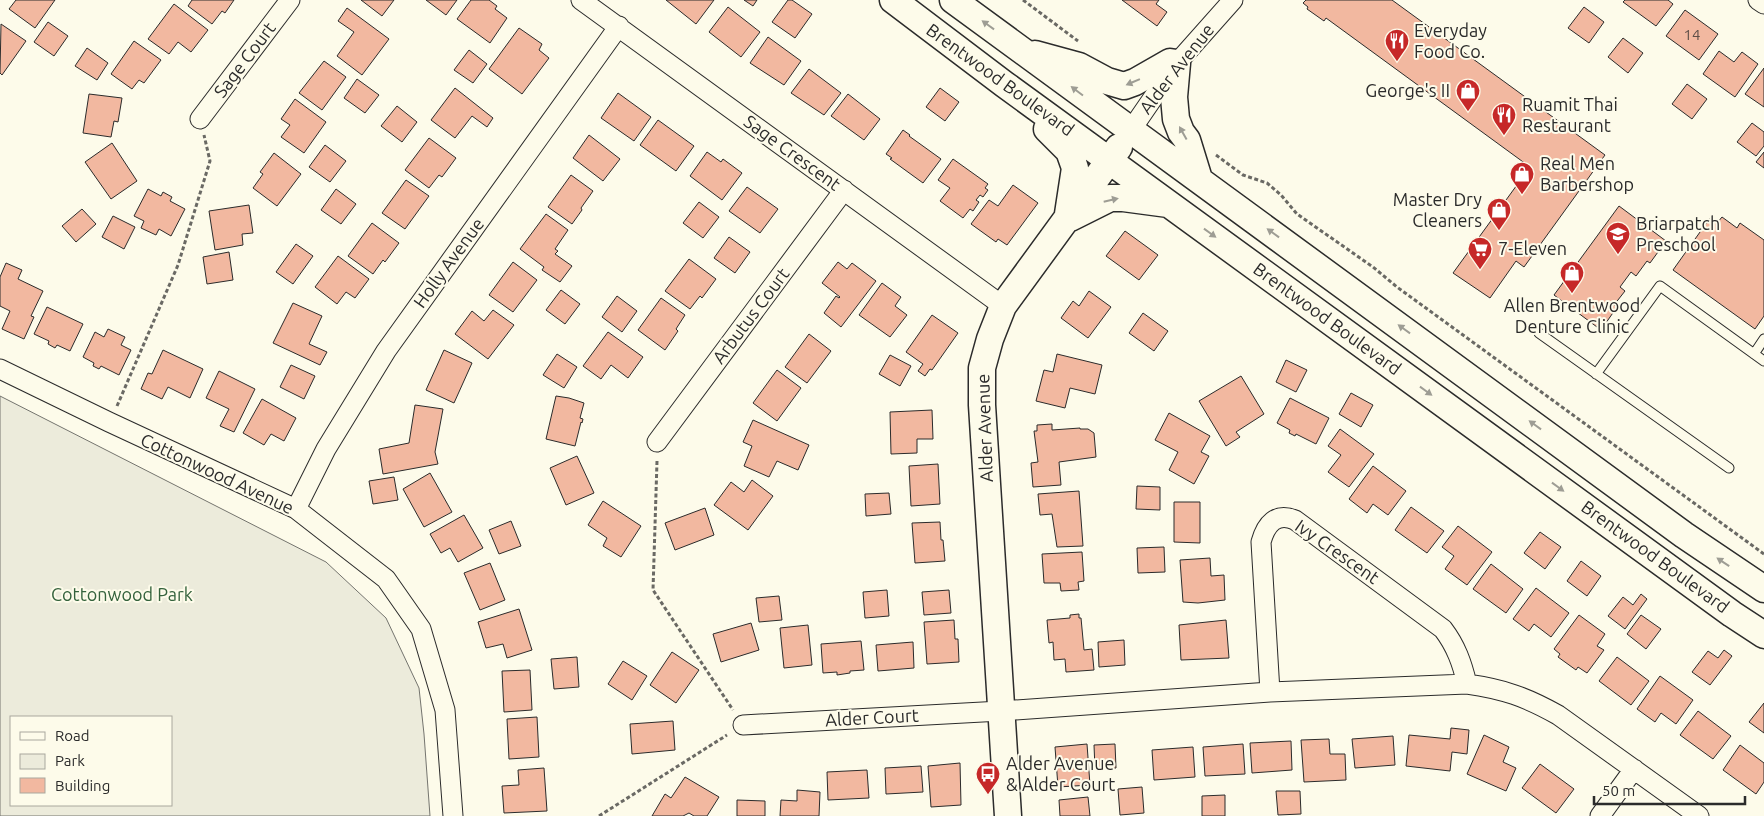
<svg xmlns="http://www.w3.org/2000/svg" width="1764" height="816" font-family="Ubuntu,sans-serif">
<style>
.green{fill:#ecebdb;stroke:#74746e;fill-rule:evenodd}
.building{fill:#f2b8a0;stroke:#2b2b2b}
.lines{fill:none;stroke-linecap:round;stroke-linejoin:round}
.lane-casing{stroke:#2b2b2b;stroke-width:11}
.street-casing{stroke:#2b2b2b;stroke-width:21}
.secondary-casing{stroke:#2b2b2b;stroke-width:29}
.path{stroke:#6a6964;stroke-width:3;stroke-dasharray:4 2.5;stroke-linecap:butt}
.lane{stroke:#fdfbea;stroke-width:9}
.street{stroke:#fdfbea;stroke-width:19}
.secondary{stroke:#fdfbea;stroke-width:26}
.oneway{fill:#9e9d94}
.labels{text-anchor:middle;stroke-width:4;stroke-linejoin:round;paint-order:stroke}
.number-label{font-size:15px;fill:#5d4e48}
.poi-label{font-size:18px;fill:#2b2b2b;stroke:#fdfbea;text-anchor:start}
.street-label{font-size:18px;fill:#2b2b2b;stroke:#fdfbea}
.park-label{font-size:18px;fill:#34623c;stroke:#fdfbea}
</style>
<rect width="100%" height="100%" fill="#fdfbea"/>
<path class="green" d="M0,396l326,166 60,56 33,70 5,46 6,82h-430zM171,717v88h-160v-88z"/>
<path class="building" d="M16,0h39l-20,28 -26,-19z
M192,0h42l-9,13 -3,-2 -10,13 -24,-18z
M361,0h33l-12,16z
M426,0h31l-11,15z
M471,0h18l8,6 -2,3 12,9 -17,25 -33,-24z
M666,0h48l-18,24z
M744,0h13l-4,6z
M788,0h4l20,14 -17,24 -23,-16z
M1122,0h37l-3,4 11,8 -10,14z
M1306,0h86l213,155 -81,112 -8,-6 -26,37 -37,-25 77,-106 -204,-149 -2,3 -17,-12 1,-2 -5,-4z
M1625,0h43l5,4 -17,22 -33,-24z
M174,4l34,26 -17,22 -13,-10 -9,12 -21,-15z
M728,7l32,25 -19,25 -32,-25z
M1584,7l20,15 -15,21 -21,-15z
M347,8l42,31 -27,36 -25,-19 17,-24 -16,-11z
M1685,10l33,24 -19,26 -33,-24z
M48,22l20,14 -14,20 -20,-14z
M1,24l25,17 -24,34 -2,-2z
M519,28l23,16 -3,6 10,8 -27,36 -33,-25z
M768,37l33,24 -17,24 -34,-22z
M1623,38l20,15 -15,20 -20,-16z
M134,41l27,19 -17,23 -5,-3 -7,9 -21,-15z
M87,48l21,15 -11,17 -22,-14z
M469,50l18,14 -14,19 -19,-13z
M1719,51l15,11 8,-10 16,12 -23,33 -32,-23z
M324,61l22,16 -24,33 -23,-17z
M1764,68v39l-19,-13z
M809,69l32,24 -17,22 -33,-22z
M357,79l22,16 -14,18 -21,-15z
M1687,84l20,15 -15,20 -20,-15z
M455,88l38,30 -6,9 -15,-11 -17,22 -24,-18z
M940,88l19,14 -14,19 -19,-14z
M618,93l33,24 -17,24 -33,-23z
M89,94l33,4 -4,24 -4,-1 -3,16 -28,-4z
M848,94l32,25 -16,21 -33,-24z
M295,99l31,23 -22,31 -23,-16 9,-12 -9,-6z
M397,106l20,16 -15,20 -21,-16z
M658,120l36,26 -18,25 -36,-26z
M1752,123l12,9v14l-8,10 -19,-14z
M903,130l7,5 -1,1 32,23 -18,24 -33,-24 2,-1 -6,-4z
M589,135l31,24 -17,22 -30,-23z
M429,138l27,20 -14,19 -3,-2 -10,13 -24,-18z
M112,143l25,38 -26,18 -26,-37z
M325,145l21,16 -16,21 -21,-15z
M707,152l14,10 2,-3 19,14 -20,27 -32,-24z
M1764,152v16l-8,-6z
M274,153l27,21 -24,32 -24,-18 10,-14 -3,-2z
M953,159l35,25 -3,4 3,2 -5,7 -3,-2 -4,5 3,2 -6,9 -3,-2 -7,9 -23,-17 10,-13 -12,-8z
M571,175l22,16 -12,17 1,2 -10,14 -24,-17z
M406,180l23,16 -24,33 -23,-16z
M1013,185l25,18 -31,42 -9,-6 -2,3 -25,-18 18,-24 9,6z
M747,187l31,22 -18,24 -31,-22z
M148,189l13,7 2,-4 9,5 -2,4 15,8 -14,27 -12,-7 -3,6 -15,-7 3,-7 -10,-5z
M336,189l20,15 -15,20 -20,-14z
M699,202l20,15 -16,21 -20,-15z
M249,205l4,28 -11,1 1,11 -28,5 -6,-39z
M1619,206l47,35 -16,22 -3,-2 -11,15 -5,-4 -11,15 5,4 -11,14 3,2 -16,23 -47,-35z
M82,209l14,15 -20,18 -14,-16z
M546,214l22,16 -13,19 3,2 -3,3 17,12 -12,16 -18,-12 2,-3 -24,-18z
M113,216l22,11 -11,22 -22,-12z
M1722,217l15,11 3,-5 24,17v76l-9,13 -82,-59 37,-52 7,5z
M372,223l27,20 -14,19 -2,-2 -10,14 -25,-18z
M1125,231l33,24 -19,25 -33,-24z
M729,237l21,15 -15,21 -21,-15z
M296,244l17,12 -20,28 -17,-12z
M229,252l4,28 -26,4 -4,-27z
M338,256l31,23 -14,19 -9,-6 -9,12 -22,-17z
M689,259l27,20 -14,19 -2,-2 -10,13 -25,-18z
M513,262l24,18 -24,32 -24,-17z
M838,262l9,7 5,-6 24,18 -35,46 -17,-14 12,-17 3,2 1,-1 -18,-14z
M6,263l16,7 -4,9 25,12 -12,25 3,1 -10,22 -22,-10 8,-18 -10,-5v-29z
M882,283l19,14 -6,9 12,9 -17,22 -31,-22z
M561,290l19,14 -15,20 -19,-14z
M1089,291l22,16 -23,31 -27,-20 12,-17 6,5z
M617,296l20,15 -15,21 -20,-15z
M661,298l24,17 -9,14 2,2 -13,19 -27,-20z
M293,303l29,13 -13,28 18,8 -7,13 -47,-22z
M47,307l36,17 -13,27 -13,-6 -2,3 -7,-4 1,-3 -15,-7z
M493,310l21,15 -26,34 -33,-25 17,-23 12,10z
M1143,313l25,18 -14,20 -25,-18z
M932,315l26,18 -26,37 -2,-1 -5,7 -7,-5 5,-7 -17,-12z
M108,329l17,8 -4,8 10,5 -12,25 -18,-9 -2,3 -6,-3 1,-3 -11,-6 12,-25 9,5z
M608,332l35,25 -15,21 -17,-13 -10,14 -18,-13z
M809,334l22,17 -24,32 -22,-16z
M163,350l40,19 -13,29 -22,-11 -6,12 -21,-10 7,-16 4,1z
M444,350l28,13 -18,40 -28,-13z
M557,354l20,13 -13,21 -21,-13z
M1057,354l45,11 -7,29 -25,-6 -5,20 -29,-7 8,-31 9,2z
M890,355l21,11 -11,20 -21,-12z
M1286,360l21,10 -11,22 -20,-10z
M291,365l24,11 -11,23 -24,-12z
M777,370l24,18 -24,33 -24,-18z
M219,371l36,18 -21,43 -14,-6 9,-17 -23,-11z
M1241,376l23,38 -28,18 4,5 -14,9 -27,-45z
M1351,393l22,12 -12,22 -22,-13z
M556,396l13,2 15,5 -4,15 3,1 -1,4 -1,-1 -6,24 -29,-7z
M1290,398l39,20 -13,26 -20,-10 -1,2 -6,-3 1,-3 -13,-7z
M262,399l34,19 -12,23 -13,-7 -7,11 -21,-12z
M415,405l28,4 -8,43 3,12 -55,10 -4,-25 30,-6z
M932,410l1,29h-16v14l-26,1 -1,-42z
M1169,413l41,23 -9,16 8,4 -15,28 -25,-14 9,-18 -23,-12z
M753,420l56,25 -11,25 -21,-9 -8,16 -25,-11 8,-20 -9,-4z
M1052,424v6l28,-2v1h8l6,4 2,24 -37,5 2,23 -28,2 -2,-24 7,-1 -4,-31h3v-6z
M1340,429l34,25 -25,33 -21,-15 13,-17 -13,-9z
M577,456l17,37 -28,12 -16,-37z
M938,464l2,40 -29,2 -2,-40z
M1373,466l33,25 -18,24 -15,-11 -6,9 -18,-14z
M430,473l22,39 -28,15 -21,-38z
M394,477l4,23 -25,4 -4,-23z
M752,480l21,16 -25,34 -34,-25 17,-23 13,10z
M1137,486l23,1v23l-24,-1z
M1079,491l4,55 -26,1 -5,-33 -12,1 -2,-21z
M889,493l2,21 -25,2 -1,-22z
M603,501l38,25 -20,31 -18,-11 4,-8 -19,-13z
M1174,502h26v41l-26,-1z
M1411,507l33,24 -17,22 -32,-23z
M705,508l9,27 -39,15 -10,-27z
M464,515l19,33 -25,14 -8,-14 -9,5 -11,-19z
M511,521l10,25 -22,8 -10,-24z
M940,522l1,18h2l2,21 -30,2 -3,-40z
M1458,526l34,26 -25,33 -22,-16 9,-13 -12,-9z
M1540,532l21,15 -16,22 -21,-16z
M1164,547l1,25 -27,1 -1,-25z
M1082,552l2,29 -6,1 1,8 -18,1 -1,-8h-16l-2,-29z
M1210,558l1,18 13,-1 1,25 -27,3 -15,-1 -3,-42z
M1581,561l20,15 -14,20 -20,-15z
M490,563l15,37 -25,10 -16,-37z
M1491,564l32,25 -17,24 -33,-24z
M1536,588l33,25 -18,24 -17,-13 -5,7 -16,-12z
M887,590l2,26 -24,2 -2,-26z
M949,590l2,23 -27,2 -2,-23z
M1641,594l6,5 -22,30 -17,-13 15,-19 10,8z
M779,596l3,24 -23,2 -3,-24z
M519,609l13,41 -25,8 -4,-14 -17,4 -8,-26z
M1079,614v4h2l3,32 8,-1 2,21 -28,2 -1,-13 -11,1 -1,-18 -4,1 -2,-23 23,-2v-3z
M1579,615l26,19 -8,12 7,4 -17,23 -9,-6 -2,3 -18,-13 2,-3 -6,-5z
M1641,615l20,14 -15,20 -19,-15z
M954,620l1,19h3l1,23 -32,2 -3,-42z
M1226,620l3,38 -48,2 -2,-35z
M751,623l8,27 -38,12 -8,-28z
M808,625l4,40 -28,3 -4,-40z
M1124,640l1,25 -26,2 -1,-25z
M861,641l3,29 -14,1v2l-13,2v-3l-14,1 -2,-29z
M913,642l1,26 -36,3 -2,-26z
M1724,650l8,6 -22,29 -18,-13 16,-21 10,7z
M672,652l27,18 -23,33 -26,-18z
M577,657l2,30 -25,2 -3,-30z
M1617,657l32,24 -18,24 -32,-24z
M623,661l24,15 -15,24 -24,-16z
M530,670l2,40 -28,2 -2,-41z
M1660,676l33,24 -17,24 -15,-11 -6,9 -18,-13z
M1764,703v30l-15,-11z
M1698,711l33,25 -18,23 -33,-24z
M537,717l2,40 -30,2 -2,-40z
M673,721l2,29 -43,4 -2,-30z
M1451,728l18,2 -2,24 -15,-2 -2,19 -44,-5 3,-31 41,4z
M1484,735l25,12 -6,15 13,6 -10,23 -39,-17z
M1393,736l2,29 -40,3 -3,-29z
M1329,739l1,15h15l1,26 -42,2 -3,-42z
M1291,741l1,29 -40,3 -2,-30z
M1087,744l3,41 -32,2 -3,-40z
M1115,744l1,24 -21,1 -1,-24z
M1243,744l2,30 -40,2 -2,-29z
M1740,745l24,18v19l-8,12 -33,-24z
M1193,747l2,30 -41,3 -2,-30z
M960,763l1,42 -30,2 -3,-41z
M1540,764l34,25 -18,24 -34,-25z
M921,766l2,26 -37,2 -1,-26z
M544,768l3,43 -43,2 -2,-27 17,-1 -1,-15z
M867,770l2,28 -41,2 -1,-28z
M685,777l34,20 -12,19h-13l-5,-3 -6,3h-31l13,-22 6,4z
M1142,787l2,26 -24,2 -2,-26z
M797,790l23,2 -1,24h-39l1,-16 16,1z
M1276,791h24l1,23 -23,1z
M1225,795v21h-23v-20z
M1088,797l2,19h-30l-1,-16z
M737,800l28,1v15h-28z"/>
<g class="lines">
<defs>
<path id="lane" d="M1539,333l190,135
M1754,354l10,-15
M1596,374l64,-88 104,75"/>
<path id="street" d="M581,0l422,306
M1758,0l6,4
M200,119l90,-119
M1131,130l46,-67 56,-63
M0,369l109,53 187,87 90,70 35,50 24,81 8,106
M657,442l187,-252
M296,509l30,-60 60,-98 233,-325
M1270,692l-9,-150c5,-18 15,-30 34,-22l148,109c13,17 19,34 24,55
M743,725l258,-14 269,-19 197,-8c36,5 59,13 91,31l141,101
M1600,816l34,-47"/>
<path id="secondary" d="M893,0l111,84 728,530 32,21
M953,0l731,535 80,54
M1035,54l44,12 28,15 17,5 11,-4 35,-20 7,1 -3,34 2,22 5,13 6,8 12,39
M1047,129l22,22 6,17 -7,46
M1070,218l40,-20h13l45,6
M1008,816l-26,-411v-37l8,-29 13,-33 116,-159"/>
</defs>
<use href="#lane" class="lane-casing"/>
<use href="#street" class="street-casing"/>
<use href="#secondary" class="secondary-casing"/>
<path class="path" d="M1023,0l55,41
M1216,155l27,20 24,8 14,12 16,19 76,53 24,20 367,267
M117,406l61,-141 32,-104 -6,-26
M657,461l-4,129 80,120
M599,816l128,-81"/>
<use href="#lane" class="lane"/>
<use href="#street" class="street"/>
<use href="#secondary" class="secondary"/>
</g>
<defs><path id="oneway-solid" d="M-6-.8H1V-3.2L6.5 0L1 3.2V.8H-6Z" transform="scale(1.25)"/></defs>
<g class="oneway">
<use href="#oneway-solid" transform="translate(988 25) rotate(-144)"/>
<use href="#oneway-solid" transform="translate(1133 82) rotate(157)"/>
<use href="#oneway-solid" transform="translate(1077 91) rotate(-143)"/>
<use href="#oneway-solid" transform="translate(1183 133) rotate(-119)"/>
<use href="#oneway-solid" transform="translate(1111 200) rotate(-13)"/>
<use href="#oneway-solid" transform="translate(1210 233) rotate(36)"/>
<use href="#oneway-solid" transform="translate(1273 233) rotate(-144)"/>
<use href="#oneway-solid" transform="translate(1404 329) rotate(-144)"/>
<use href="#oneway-solid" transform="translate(1426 391) rotate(36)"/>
<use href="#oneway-solid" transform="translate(1535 425) rotate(-144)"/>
<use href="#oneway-solid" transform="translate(1558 487) rotate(36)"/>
<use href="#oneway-solid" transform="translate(1723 562) rotate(-146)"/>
</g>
<defs>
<symbol id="restaurant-pin" viewBox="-11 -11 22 30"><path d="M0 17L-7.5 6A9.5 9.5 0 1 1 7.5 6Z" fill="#c62828" stroke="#fdfbea"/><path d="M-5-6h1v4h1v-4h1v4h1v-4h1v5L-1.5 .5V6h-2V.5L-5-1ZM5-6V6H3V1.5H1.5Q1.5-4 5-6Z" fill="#fff"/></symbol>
<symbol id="shop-pin" viewBox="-11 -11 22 30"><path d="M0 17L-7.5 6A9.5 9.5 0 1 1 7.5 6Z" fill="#c62828" stroke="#fdfbea"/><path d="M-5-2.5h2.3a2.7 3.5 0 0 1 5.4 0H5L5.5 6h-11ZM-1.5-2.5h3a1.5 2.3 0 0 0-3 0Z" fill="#fff"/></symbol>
<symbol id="school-pin" viewBox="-11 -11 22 30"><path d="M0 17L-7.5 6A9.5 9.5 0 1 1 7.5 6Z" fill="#c62828" stroke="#fdfbea"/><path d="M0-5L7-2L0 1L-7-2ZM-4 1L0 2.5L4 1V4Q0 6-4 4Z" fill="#fff"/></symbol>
<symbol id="supermarket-pin" viewBox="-11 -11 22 30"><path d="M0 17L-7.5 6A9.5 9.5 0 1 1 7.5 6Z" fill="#c62828" stroke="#fdfbea"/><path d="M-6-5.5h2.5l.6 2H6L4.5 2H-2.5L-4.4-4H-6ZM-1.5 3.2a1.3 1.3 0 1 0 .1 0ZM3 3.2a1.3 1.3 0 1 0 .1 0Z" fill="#fff"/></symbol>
<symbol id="bus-pin" viewBox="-11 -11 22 30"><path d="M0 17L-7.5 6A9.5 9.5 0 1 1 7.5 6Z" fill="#c62828" stroke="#fdfbea"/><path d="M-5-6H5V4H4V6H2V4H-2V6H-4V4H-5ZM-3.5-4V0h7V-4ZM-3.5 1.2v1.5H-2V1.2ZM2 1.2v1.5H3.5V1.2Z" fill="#fff"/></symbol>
</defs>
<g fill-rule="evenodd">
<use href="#restaurant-pin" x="1383" y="27" width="28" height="38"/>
<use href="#shop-pin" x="1454" y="77" width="28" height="38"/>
<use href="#restaurant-pin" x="1490" y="101" width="28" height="38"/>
<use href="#shop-pin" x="1508" y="160" width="28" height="38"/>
<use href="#shop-pin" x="1485" y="196" width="28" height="38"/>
<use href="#school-pin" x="1604" y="220" width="28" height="38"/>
<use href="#supermarket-pin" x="1466" y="235" width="28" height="38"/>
<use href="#shop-pin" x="1558" y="259" width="28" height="38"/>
<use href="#bus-pin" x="974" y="760" width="28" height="38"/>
</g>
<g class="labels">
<g class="number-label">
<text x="1692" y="40">14</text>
</g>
<g class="poi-label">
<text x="1414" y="37">Everyday<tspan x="1414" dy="21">Food Co.</tspan></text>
<text x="1450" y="97" text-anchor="end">George's II</text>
<text x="1522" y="111">Ruamit Thai<tspan x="1522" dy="21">Restaurant</tspan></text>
<text x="1540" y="170">Real Men<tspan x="1540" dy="21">Barbershop</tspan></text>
<text x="1482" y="206" text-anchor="end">Master Dry<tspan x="1482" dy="21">Cleaners</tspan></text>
<text x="1636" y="230">Briarpatch<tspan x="1636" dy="21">Preschool</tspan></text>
<text x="1498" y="255">7-Eleven</text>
<text x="1572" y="312" text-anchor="middle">Allen Brentwood<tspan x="1572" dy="21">Denture Clinic</tspan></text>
<text x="1006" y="770">Alder Avenue<tspan x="1006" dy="21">&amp; Alder Court</tspan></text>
</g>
<g class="street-label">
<text transform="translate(245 60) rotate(-53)" y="6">Sage Court</text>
<text transform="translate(1177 69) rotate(-52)" y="6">Alder Avenue</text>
<text transform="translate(1000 80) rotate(36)" y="6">Brentwood Boulevard</text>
<text transform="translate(792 153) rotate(36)" y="6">Sage Crescent</text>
<text transform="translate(449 263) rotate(-54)" y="6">Holly Avenue</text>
<text transform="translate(751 316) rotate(-53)" y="6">Arbutus Court</text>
<text transform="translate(1327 319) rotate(36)" y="6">Brentwood Boulevard</text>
<text transform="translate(985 428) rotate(-92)" y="6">Alder Avenue</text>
<text transform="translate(217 474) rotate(25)" y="6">Cottonwood Avenue</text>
<text transform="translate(1337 552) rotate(35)" y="6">Ivy Crescent</text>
<text transform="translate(1655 557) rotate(36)" y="6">Brentwood Boulevard</text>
<text transform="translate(872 718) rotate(-3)" y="6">Alder Court</text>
</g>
<g class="park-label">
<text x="122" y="601">Cottonwood Park</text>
</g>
</g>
<rect x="10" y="716" width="162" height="90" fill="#fdfbea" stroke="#a9a89e"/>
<rect x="20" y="732" width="25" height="8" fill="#fdfbea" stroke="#a9a89e"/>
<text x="55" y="741" font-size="15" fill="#2b2b2b">Road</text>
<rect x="20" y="754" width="25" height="15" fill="#ecebdb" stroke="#a9a89e"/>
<text x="55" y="766" font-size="15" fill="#2b2b2b">Park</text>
<rect x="20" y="778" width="25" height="15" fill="#f2b8a0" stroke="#a9a89e"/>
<text x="55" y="791" font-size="15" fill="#2b2b2b">Building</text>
<path d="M1594 796v8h151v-8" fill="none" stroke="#2b2b2b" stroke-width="2.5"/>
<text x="1602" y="796" font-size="15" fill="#2b2b2b" stroke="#fdfbea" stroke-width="4" paint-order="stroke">50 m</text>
</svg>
